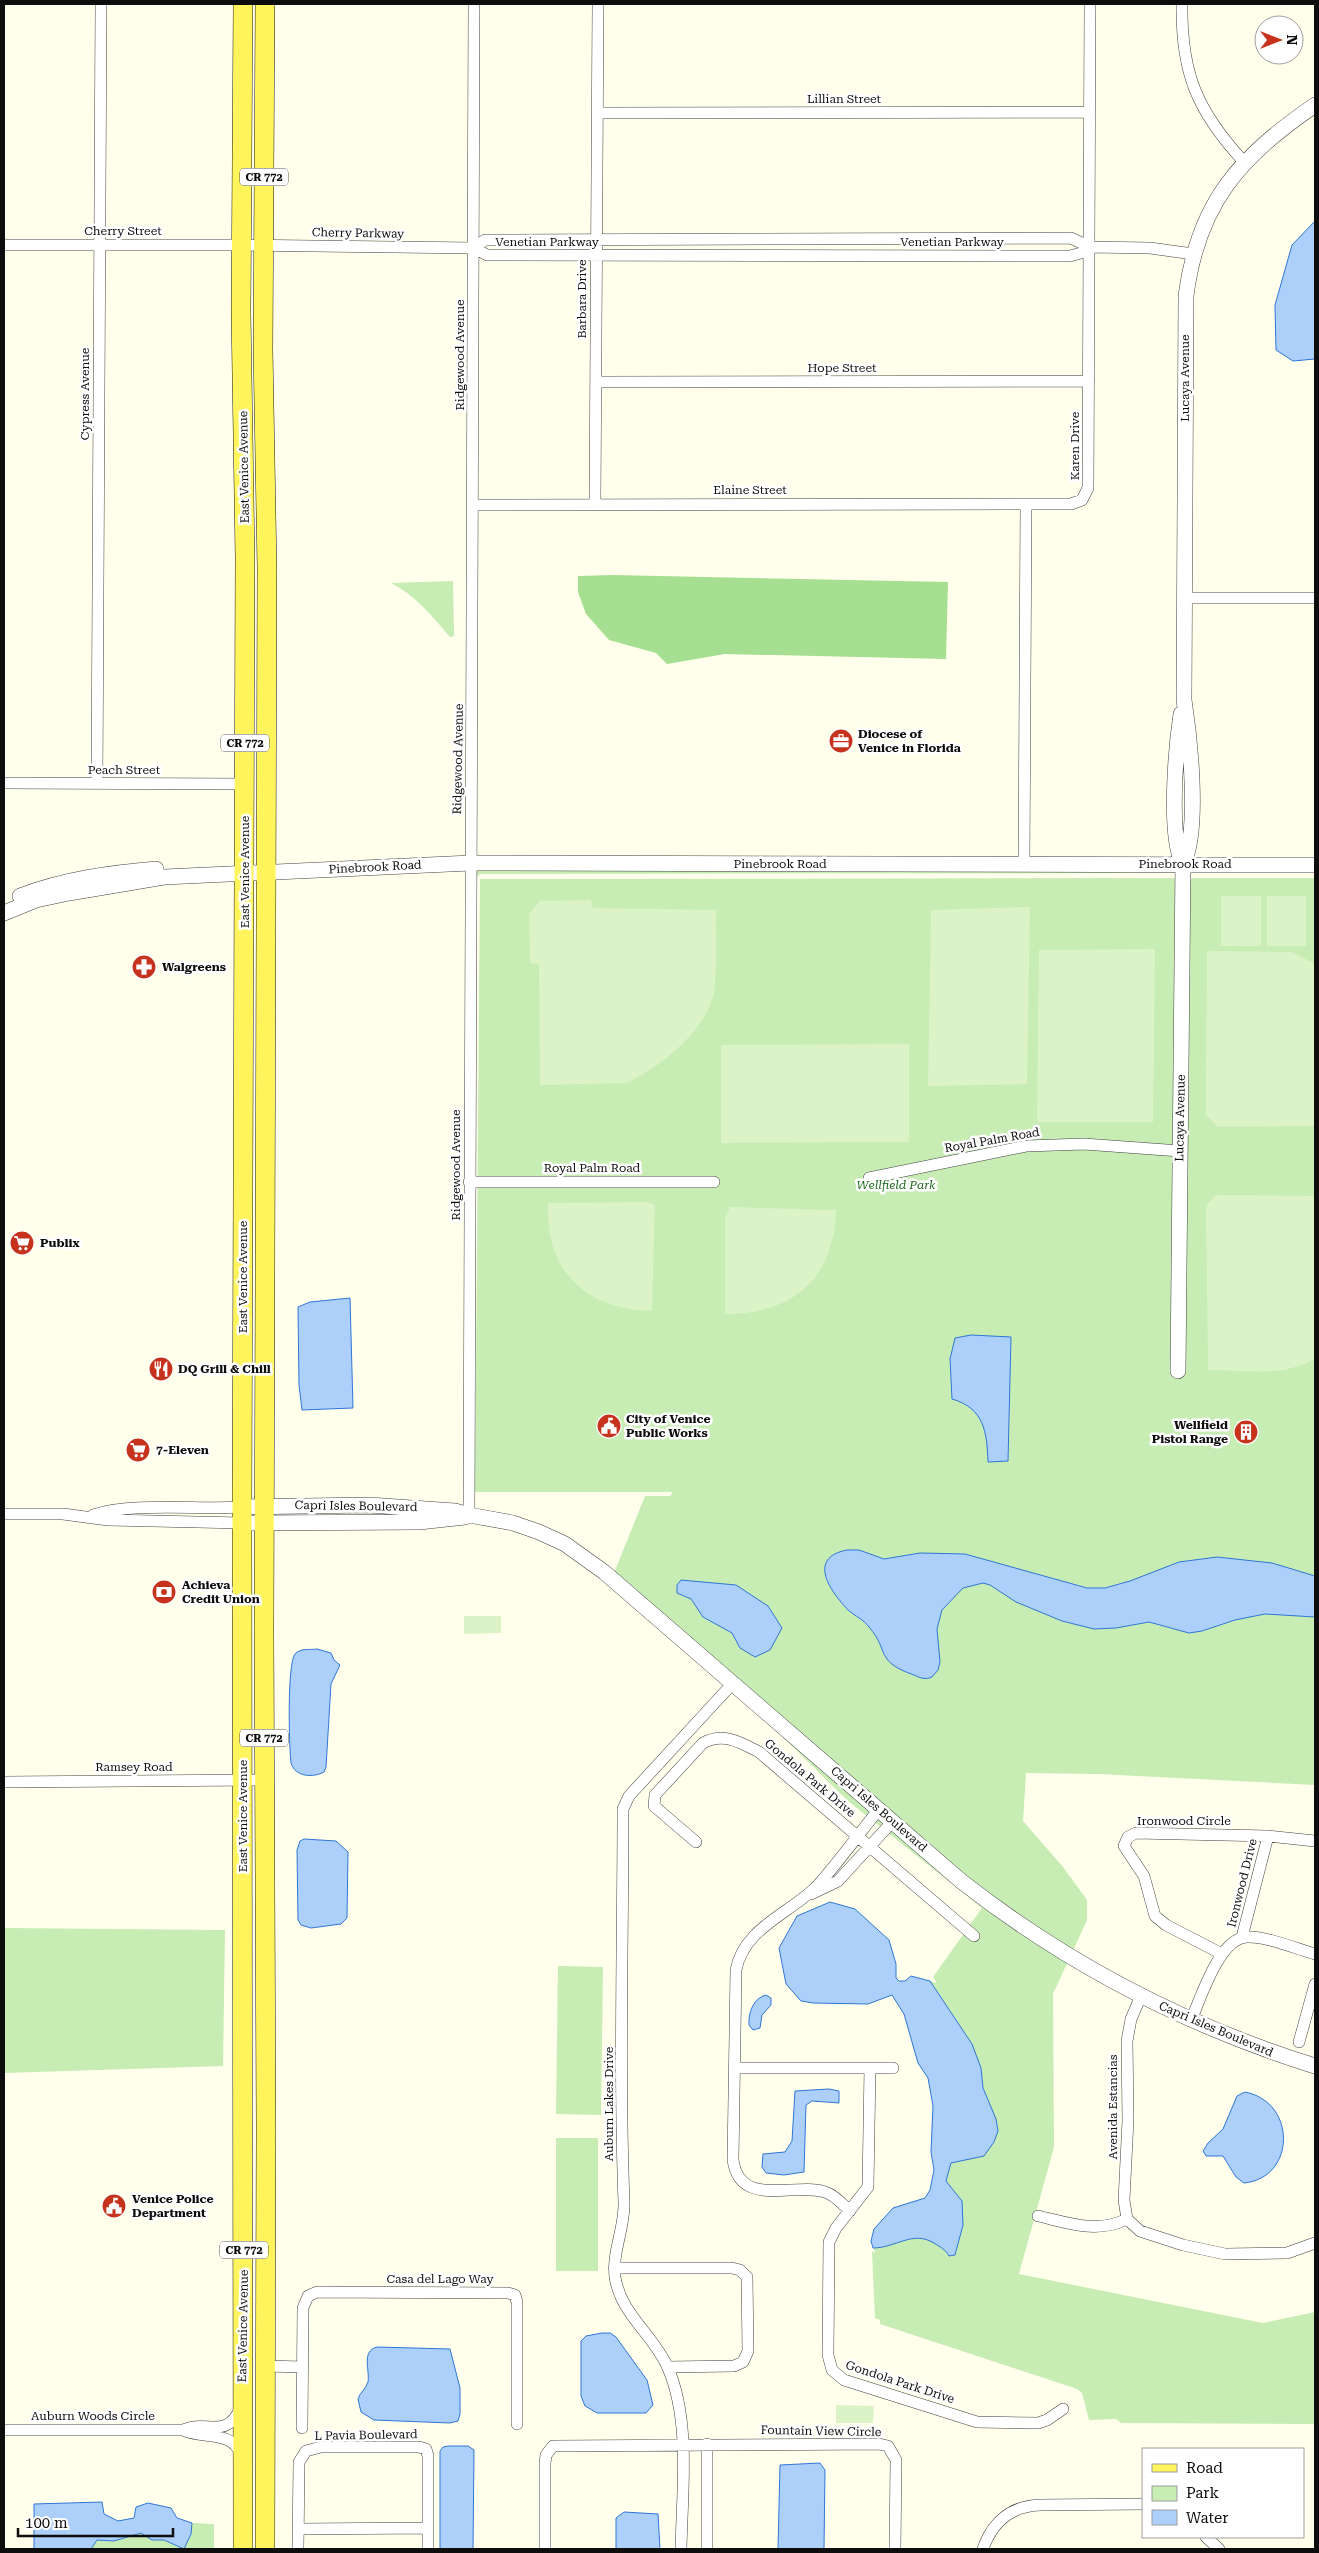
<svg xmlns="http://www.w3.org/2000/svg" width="1319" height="2553" font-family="'Roboto Serif',serif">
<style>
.green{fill:#c7ecb4}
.forest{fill:#a6de92}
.pitch{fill:#dbf3c6}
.water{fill:#add0fa;stroke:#2f76d6}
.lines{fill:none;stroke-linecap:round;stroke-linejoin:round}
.minor-casing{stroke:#404040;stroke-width:12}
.tertiary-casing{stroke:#404040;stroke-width:16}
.primary-casing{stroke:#1e1e1e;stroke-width:20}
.minor{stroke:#fff;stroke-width:11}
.tertiary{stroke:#fff;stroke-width:15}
.primary{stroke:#fff45c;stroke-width:19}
.labels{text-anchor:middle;stroke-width:5;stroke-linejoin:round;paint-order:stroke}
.shield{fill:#fff;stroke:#565656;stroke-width:1}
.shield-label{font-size:11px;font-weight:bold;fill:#0d0d0d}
.street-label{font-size:12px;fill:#0d0d0d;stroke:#fff}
.poi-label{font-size:12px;font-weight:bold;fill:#0d0d0d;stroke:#fff;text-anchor:start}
.park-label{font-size:12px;font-style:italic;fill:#1b6919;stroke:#fff}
</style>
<rect width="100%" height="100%" fill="#ffffec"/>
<path class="green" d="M453,581l1,55 -4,1c-18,-21 -35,-42 -59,-54z
M473,868l483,1 182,4 -658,1 -5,4z
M1315,878v907l-217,-11 -72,-1 -3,48 40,46 24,33v20l-34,74 1,153 -35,127 244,49 52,-11v112l-194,-1 -5,-4 -27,1 -7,-27 -5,-4 -197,-65v-4l-5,-2 -3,-66h3l-4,-11 3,-12 19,-21 32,-10 5,-8 4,-20 -3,-18 2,-46 -5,-28 -10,-15 -14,-49 -9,-14 4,-19h6l6,-5 26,7 -4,-6 49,-69 -135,-108 -100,-98 243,194 -376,-323 31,-77h25l3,-4h-198l5,-613z
M4,1928l221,2 -2,136 -219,7z
M558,1966l45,1 -2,148 -45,-1z
M556,2138h42v133h-42z
M192,2523l22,1v25h-123l6,-9 17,1 27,-8 11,7h12l20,9 7,-15z"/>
<path class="forest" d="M612,575l336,7 -2,77 -221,-5 -58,10 -11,-11 -47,-13 -23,-26 -8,-22v-16z"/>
<path class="pitch" d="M1221,896h40v50h-40z
M1267,896h39v50h-39z
M591,900l2,8 123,2c-1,26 2,55 -2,81 -5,37 -55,78 -88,92l-86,2 -1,-121 -9,-1 -1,-49 11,-13z
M1030,907l-3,177 -99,2 3,-176z
M1155,949l-2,173h-116l2,-172z
M1207,951l85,1 23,12v162l-97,1 -12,-12z
M909,1044v98l-188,1v-98z
M1216,1195l99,1v162c-29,20 -73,12 -107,12l-2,-164z
M648,1202l7,3 -3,106c-67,-2 -107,-40 -104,-108z
M730,1207l106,3c-2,69 -43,104 -111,104v-96z
M501,1616v17l-37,1v-18z
M836,2405l38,1 -1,17h-37z"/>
<path class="water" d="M1315,221v138l-22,2 -17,-11 -1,-45 17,-60z
M350,1298l3,110 -51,2 -3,-25 -1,-78 12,-5z
M971,1335l40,2 -3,124 -20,1c-1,-30 -4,-54 -36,-63l-2,-40 5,-21z
M847,1550h12l25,9 36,-6 45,1 122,34h18l25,-7 49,-19 38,-5 55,6 43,13v41l-50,-3 -30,6 -33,11 -13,2 -40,-11 -33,6 -22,1 -32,-8 -46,-19 -26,-17 -7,-2 -20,5 -21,22 -5,19 3,33 -2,8 -6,7c-6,3 -12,1 -18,-2 -40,-14 -24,-24 -45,-48 -5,-7 -14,-11 -21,-17 -17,-18 -42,-52 -1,-60z
M681,1580l55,5 32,21 14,22 -12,22 -15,7 -15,-9 -8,-15 -29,-16 -12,-18 -14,-6v-8z
M317,1649l14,4 3,7 6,5 -9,19 -5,83 -2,5c-11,6 -29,5 -33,-9 -2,-17 -4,-98 4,-109 5,-6 15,-4 22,-5z
M304,1839l32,2 12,11 -1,66 -6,6 -30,4 -10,-3 -3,-5 -1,-70 3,-9z
M830,1902l25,7 34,31 7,24v14l3,3h6l6,-5 19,5 42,63 9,24 2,20 13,31 2,12 -4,11 -10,14 -33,7 -5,18 16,20 1,24 -8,30 -6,1c-4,-7 -9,-9 -15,-13 -22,-13 -38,5 -61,5l-2,-7 3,-12 19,-21 32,-10 5,-8 4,-20 -3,-18 2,-46 -5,-28 -10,-15 -14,-49 -12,-19 -24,9 -55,-1 -12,-2 -15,-17 -7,-36 18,-32z
M766,1995l5,3v7l-9,10 -2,13 -7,2 -4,-5c-1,-11 4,-27 17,-30z
M829,2089l10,2v12l-27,-2 -6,4 -2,67 -20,3 -18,-2 -4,-6 1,-13 22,-2 7,-11 3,-50z
M1245,2092c52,10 51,86 -1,91l-8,-6 -13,-21h-17l-3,-5 5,-8 15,-14 14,-33z
M602,2333h8l6,4 31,43 6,25 -7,8h-49l-12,-7 -4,-10v-55l5,-5z
M377,2347l73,2 10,39v26l-2,7 -8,2 -76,-3 -13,-8 -3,-13c2,-7 8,-10 10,-17 2,-12 -7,-31 9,-35z
M448,2446h20l6,4 -1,99h-33v-98l3,-4z
M820,2463l5,7 -1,79h-46l2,-84z
M102,2502l2,12 14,7 16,-3 2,-11 12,-4 23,5 6,10 15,5 -1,11 -7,15 -20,-9h-12l-11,-7 -27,8 -17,-1 -6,9h-57v-45z
M624,2512l34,2 2,35h-44v-31z"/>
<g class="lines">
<defs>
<path id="minor" d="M1182,4c-1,69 15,107 62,158
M597,113l493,-1
M4,245h238l232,3 13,7 583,1 11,-3 9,-6
M474,248l11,-8 586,-2 19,9 60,1 43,6
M596,382l493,-1
M595,504l3,-500
M473,505l598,-1 11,-4 6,-12 2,-484
M1184,598h131
M4,783l241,1
M97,784l4,-780
M1024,864l2,-360
M869,1178l157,-32 58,-2 96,7
M469,1182h245
M4,1514h59l45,6 134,3
M93,1515c40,-13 106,-5 149,-8
M469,1515l5,-1511
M4,1782l260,-2
M696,1842l-42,-36 1,-11 48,-52c20,-11 37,-1 56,9l215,184
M811,1894l27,-13 55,-60
M1242,1937l26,-101
M1222,1954l-56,-29 -11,-9 -11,-40 -20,-30 4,-9 8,-4 132,3 47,5
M1141,1996l-10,23 -4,22 1,79 -4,80 3,19 13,12 43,14 42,9 62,-1 28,-10
M1191,2020c10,-22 28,-82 56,-83 19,-1 50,12 68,17
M1299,2042l16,-58
M735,2068h158
M870,2068l-2,119 -32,41 -7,14 -1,113 4,15 12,10 133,42 61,1 9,-3 16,-11
M850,2211c-8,-7 -15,-16 -25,-19 -31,-10 -85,17 -92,-32l3,-190c8,-43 56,-57 83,-86 21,-24 40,-50 60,-75
M1038,2216c31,7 59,18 89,3
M614,2268h118l8,2 7,7 1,74 -5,11 -9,4 -66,1
M265,2366l38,1
M302,2428l1,-120 5,-12 9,-4 191,1 7,2 2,7v122
M4,2430h179c23,-11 43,10 57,-21
M185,2431c20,8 47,-1 56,24
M707,2444v105
M298,2529l130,-1
M1206,2537l13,12
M298,2549l1,-87 7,-11 15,-4h98l7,2 2,7v93
M545,2549v-86l1,-8 7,-9 326,-2 9,2 8,14 -1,89
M681,2549c1,-57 10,-128 -13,-181 -14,-33 -47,-53 -53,-91 -3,-26 10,-49 9,-75 -5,-131 -1,-262 -1,-393l6,-13 104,-113
M983,2549c9,-27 28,-43 57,-44l103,-1"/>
<path id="tertiary" d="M1181,714c-5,33 -13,122 2,150
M20,896c44,-17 90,-23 136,-27
M4,913l32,-13 33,-7 95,-16 307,-14 844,2
M1178,1371l5,-507c17,-33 7,-126 1,-164l2,-404c12,-94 54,-139 129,-191
M242,1507l127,-2 86,6 14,4 44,8 26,9 26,12 39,28 357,309c106,83 226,145 354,185
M242,1523l177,-1 46,-5"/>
<path id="primary" d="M265,4l-2,346 4,218 -3,1063 2,498 -1,420
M243,2549l-1,-1042 3,-950 -4,-244 2,-309"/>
</defs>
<use href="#minor" class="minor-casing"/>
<use href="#tertiary" class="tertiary-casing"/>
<use href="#primary" class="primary-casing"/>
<use href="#minor" class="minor"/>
<use href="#tertiary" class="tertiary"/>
<use href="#primary" class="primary"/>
</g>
<defs>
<symbol id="office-disc" viewBox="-11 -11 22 22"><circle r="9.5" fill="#c6321c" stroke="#fff"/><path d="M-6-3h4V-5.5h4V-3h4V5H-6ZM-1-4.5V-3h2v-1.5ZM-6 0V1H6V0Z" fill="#fff"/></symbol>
<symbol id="pharmacy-disc" viewBox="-11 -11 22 22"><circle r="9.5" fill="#c6321c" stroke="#fff"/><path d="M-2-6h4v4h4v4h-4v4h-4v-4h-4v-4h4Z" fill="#fff"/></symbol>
<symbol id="supermarket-disc" viewBox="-11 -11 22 22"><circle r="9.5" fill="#c6321c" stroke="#fff"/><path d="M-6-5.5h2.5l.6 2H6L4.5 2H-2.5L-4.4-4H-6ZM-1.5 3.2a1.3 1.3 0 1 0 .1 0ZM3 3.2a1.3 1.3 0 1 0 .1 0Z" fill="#fff"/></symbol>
<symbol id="restaurant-disc" viewBox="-11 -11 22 22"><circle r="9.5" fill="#c6321c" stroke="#fff"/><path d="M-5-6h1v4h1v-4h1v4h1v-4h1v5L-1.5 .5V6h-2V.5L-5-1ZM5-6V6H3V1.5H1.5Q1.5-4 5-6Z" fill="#fff"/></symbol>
<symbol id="civic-disc" viewBox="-11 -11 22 22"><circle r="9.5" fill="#c6321c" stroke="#fff"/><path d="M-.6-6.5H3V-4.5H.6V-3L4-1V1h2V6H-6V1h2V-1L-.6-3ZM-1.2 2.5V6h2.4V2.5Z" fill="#fff"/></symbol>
<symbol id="building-disc" viewBox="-11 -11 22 22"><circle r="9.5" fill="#c6321c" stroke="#fff"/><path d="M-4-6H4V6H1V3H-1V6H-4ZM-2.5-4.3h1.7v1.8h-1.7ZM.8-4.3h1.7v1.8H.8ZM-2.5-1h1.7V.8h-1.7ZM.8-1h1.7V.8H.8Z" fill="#fff"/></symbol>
<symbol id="bank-disc" viewBox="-11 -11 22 22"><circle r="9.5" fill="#c6321c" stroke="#fff"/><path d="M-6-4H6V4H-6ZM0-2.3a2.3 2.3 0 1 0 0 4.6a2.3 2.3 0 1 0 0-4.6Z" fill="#fff"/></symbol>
</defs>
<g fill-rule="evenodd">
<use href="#office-disc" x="827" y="727" width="28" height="28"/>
<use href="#pharmacy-disc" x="130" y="953" width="28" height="28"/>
<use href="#supermarket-disc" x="8" y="1229" width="28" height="28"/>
<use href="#restaurant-disc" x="147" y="1355" width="28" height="28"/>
<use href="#civic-disc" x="595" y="1412" width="28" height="28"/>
<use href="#building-disc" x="1232" y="1418" width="28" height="28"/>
<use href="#supermarket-disc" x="124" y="1436" width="28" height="28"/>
<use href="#bank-disc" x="150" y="1578" width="28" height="28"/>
<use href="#civic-disc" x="100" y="2192" width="28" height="28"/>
</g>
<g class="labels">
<g class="shield">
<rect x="240" y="168.5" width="48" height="17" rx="4"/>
<rect x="221" y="734.5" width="48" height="17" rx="4"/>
<rect x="240" y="1729.5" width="48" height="17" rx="4"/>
<rect x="220" y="2241.5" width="48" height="17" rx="4"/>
</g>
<g class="shield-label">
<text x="264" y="181">CR 772</text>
<text x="245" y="747">CR 772</text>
<text x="264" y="1742">CR 772</text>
<text x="244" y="2254">CR 772</text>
</g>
<g class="street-label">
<text x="844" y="103">Lillian Street</text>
<text x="123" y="235">Cherry Street</text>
<text transform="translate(358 233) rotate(1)" y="4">Cherry Parkway</text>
<text x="547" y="246">Venetian Parkway</text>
<text x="952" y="246">Venetian Parkway</text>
<text transform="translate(582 299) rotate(-90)" y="4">Barbara Drive</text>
<text transform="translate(460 355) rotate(-90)" y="4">Ridgewood Avenue</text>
<text x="842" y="372">Hope Street</text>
<text transform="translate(1185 378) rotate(-90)" y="4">Lucaya Avenue</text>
<text transform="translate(85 394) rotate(-90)" y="4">Cypress Avenue</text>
<text transform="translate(1075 446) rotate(-90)" y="4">Karen Drive</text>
<text transform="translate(244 467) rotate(-91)" y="4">East Venice Avenue</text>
<text x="750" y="494">Elaine Street</text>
<text transform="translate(458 759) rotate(-89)" y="4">Ridgewood Avenue</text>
<text x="124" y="774">Peach Street</text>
<text x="780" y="868">Pinebrook Road</text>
<text x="1185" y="868">Pinebrook Road</text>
<text transform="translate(375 867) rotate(-3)" y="4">Pinebrook Road</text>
<text transform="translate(245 872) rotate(-90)" y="4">East Venice Avenue</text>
<text transform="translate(1180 1118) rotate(-89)" y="4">Lucaya Avenue</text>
<text transform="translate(992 1140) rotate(-10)" y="4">Royal Palm Road</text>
<text transform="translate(456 1165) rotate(-90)" y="4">Ridgewood Avenue</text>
<text x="592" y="1172">Royal Palm Road</text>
<text transform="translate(243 1277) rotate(-90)" y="4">East Venice Avenue</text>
<text transform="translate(356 1506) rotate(1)" y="4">Capri Isles Boulevard</text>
<text x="134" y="1771">Ramsey Road</text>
<text transform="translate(810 1778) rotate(40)" y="4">Gondola Park Drive</text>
<text transform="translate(879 1809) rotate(41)" y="4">Capri Isles Boulevard</text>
<text transform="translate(243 1816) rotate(-90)" y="4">East Venice Avenue</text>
<text x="1184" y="1825">Ironwood Circle</text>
<text transform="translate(1242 1883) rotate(-76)" y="4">Ironwood Drive</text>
<text transform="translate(1216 2029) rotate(23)" y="4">Capri Isles Boulevard</text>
<text transform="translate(609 2104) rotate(-90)" y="4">Auburn Lakes Drive</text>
<text transform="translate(1113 2107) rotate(-90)" y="4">Avenida Estancias</text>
<text x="440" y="2283">Casa del Lago Way</text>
<text transform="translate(243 2326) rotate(-89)" y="4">East Venice Avenue</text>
<text transform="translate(900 2382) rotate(18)" y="4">Gondola Park Drive</text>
<text x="93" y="2420">Auburn Woods Circle</text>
<text transform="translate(821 2431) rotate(1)" y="4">Fountain View Circle</text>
<text transform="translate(366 2435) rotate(-1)" y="4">L Pavia Boulevard</text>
</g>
<g class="poi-label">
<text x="858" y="738">Diocese of<tspan x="858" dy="14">Venice in Florida</tspan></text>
<text x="162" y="971">Walgreens</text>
<text x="40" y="1247">Publix</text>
<text x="178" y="1373">DQ Grill &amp; Chill</text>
<text x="626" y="1423">City of Venice<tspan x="626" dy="14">Public Works</tspan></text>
<text x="1228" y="1429" text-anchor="end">Wellfield<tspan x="1228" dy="14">Pistol Range</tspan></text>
<text x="156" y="1454">7-Eleven</text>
<text x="182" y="1589">Achieva<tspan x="182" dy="14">Credit Union</tspan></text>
<text x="132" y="2203">Venice Police<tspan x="132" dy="14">Department</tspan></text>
</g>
<g class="park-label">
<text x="896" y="1189">Wellfield Park</text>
</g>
</g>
<rect width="1319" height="2553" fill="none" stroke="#0d0d0d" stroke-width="10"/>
<rect x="1142" y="2448" width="162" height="90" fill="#ffffff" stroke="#9e9e9e"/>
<rect x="1152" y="2464" width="25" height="8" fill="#fff45c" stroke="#9e9e9e"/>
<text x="1186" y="2473" font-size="15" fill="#0d0d0d">Road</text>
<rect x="1152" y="2486" width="25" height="15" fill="#c7ecb4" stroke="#9e9e9e"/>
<text x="1186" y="2498" font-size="15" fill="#0d0d0d">Park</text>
<rect x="1152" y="2510" width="25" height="15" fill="#add0fa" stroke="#9e9e9e"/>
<text x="1186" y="2523" font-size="15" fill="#0d0d0d">Water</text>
<g transform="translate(1279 40) rotate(90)"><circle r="24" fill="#ffffff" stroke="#9e9e9e"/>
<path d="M0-4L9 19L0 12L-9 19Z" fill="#c6321c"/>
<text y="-8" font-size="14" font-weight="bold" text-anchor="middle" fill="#0d0d0d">N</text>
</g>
<path d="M18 2528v8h155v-8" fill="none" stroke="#0d0d0d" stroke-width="2.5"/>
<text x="25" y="2528" font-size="15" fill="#0d0d0d" stroke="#ffffff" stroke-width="4" paint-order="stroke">100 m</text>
</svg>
